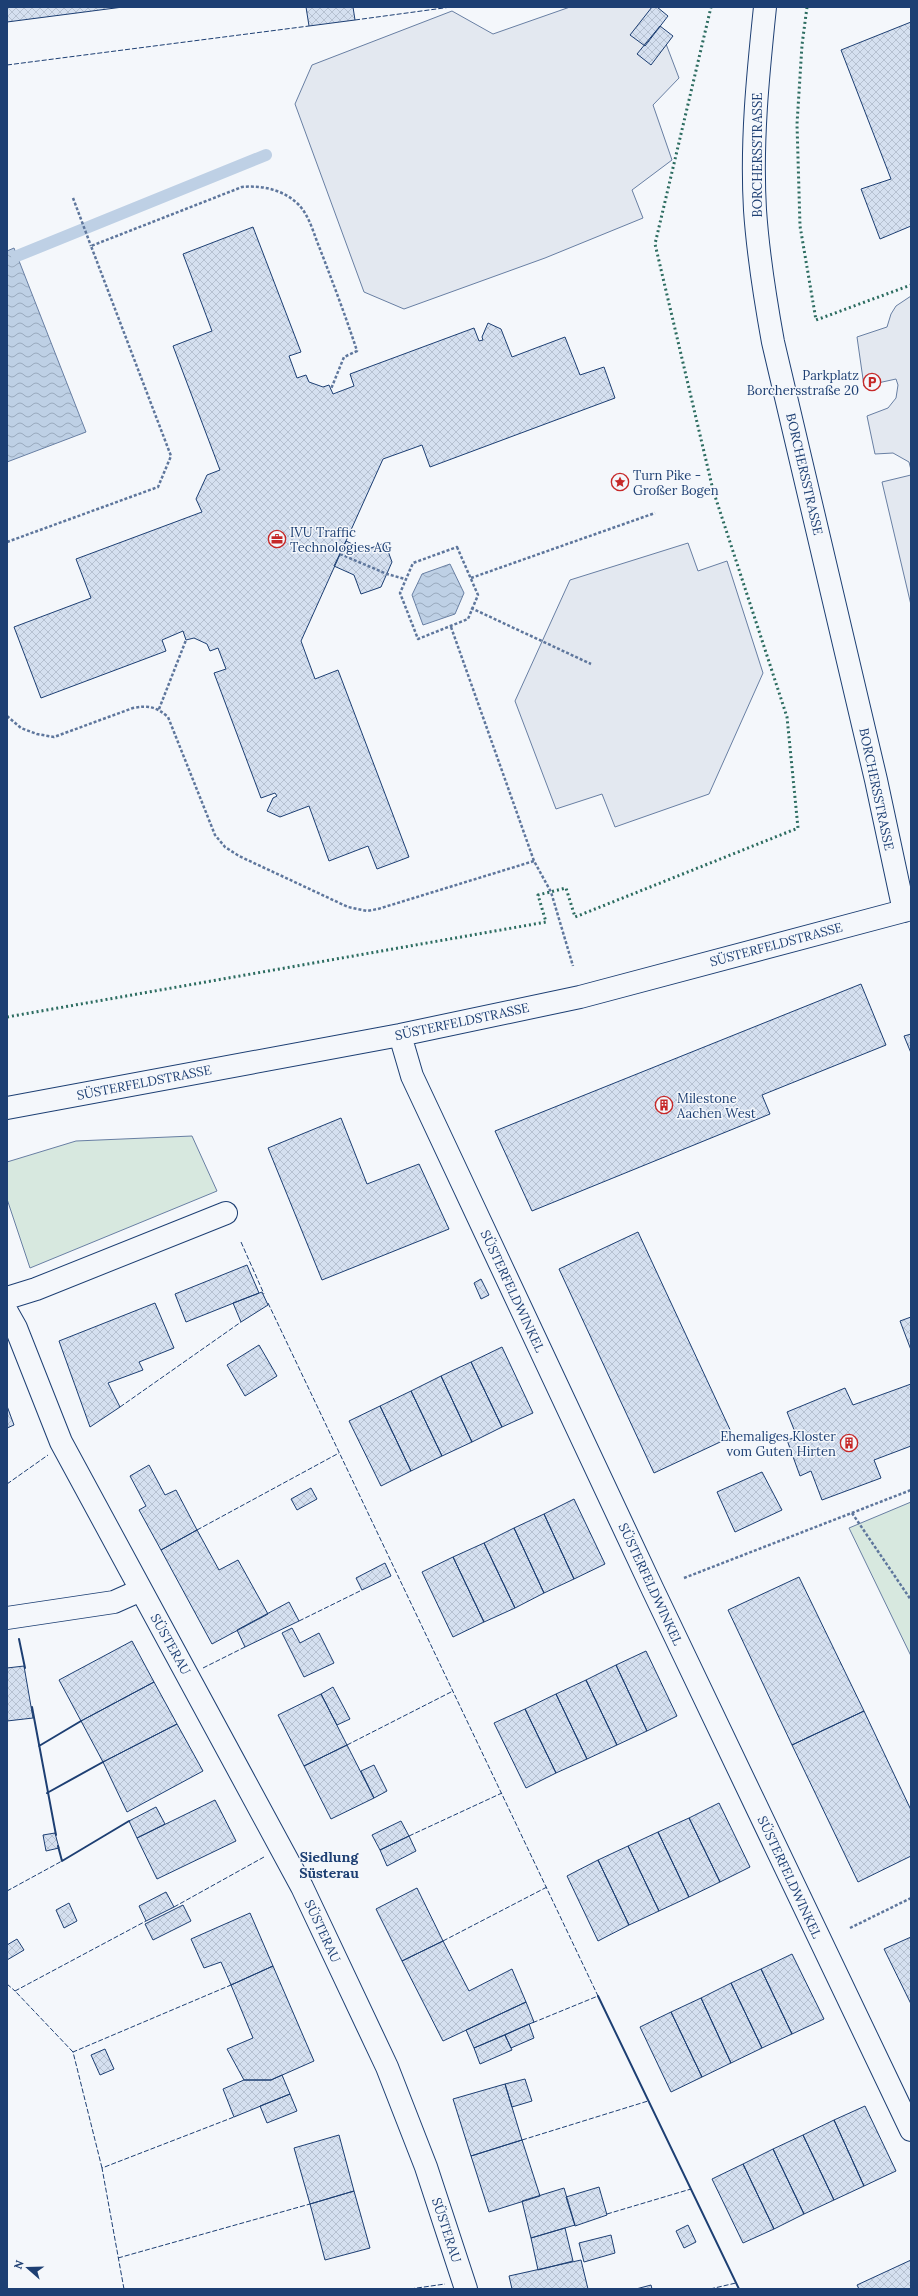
<svg xmlns="http://www.w3.org/2000/svg" width="918" height="2296" font-family="Lora,serif">
<style>
.green{fill:#d7e8df;stroke:#687fa3}
.parking{fill:#e3e8f0;stroke:#687fa3}
.water{fill:url(#water-waves);stroke:#687fa3}
.lines{fill:none;stroke-linecap:round;stroke-linejoin:round}
.stream{stroke:#bed0e5;stroke-width:12}
.building{fill:url(#building-cross-hatch);stroke:#1d3f73}
.minor-casing{stroke:#1d3f73;stroke-width:24}
.path{stroke:#5e769c;stroke-width:2.5;stroke-dasharray:3 2;stroke-linecap:butt}
.minor{stroke:#f4f7fb;stroke-width:22}
.hedge{stroke:#2c6c60;stroke-width:3;stroke-dasharray:2 3;stroke-linecap:butt}
.fence{stroke:#1d3f73;stroke-width:1;stroke-dasharray:5 2;stroke-linecap:butt}
.wall{stroke:#1d3f73;stroke-width:2}
.labels{text-anchor:middle;stroke-width:3;stroke-linejoin:round;paint-order:stroke}
.street-label{font-size:13px;fill:#1d3f73;stroke:#f4f7fb}
.poi-label{font-size:13px;fill:#1d3f73;stroke:#f4f7fb;text-anchor:start}
.neighbourhood-label{font-size:14px;font-weight:bold;fill:#1d3f73;stroke:#f4f7fb}
</style>
<defs>
<pattern id="water-waves" width="16" height="10" patternUnits="userSpaceOnUse"><rect width="16" height="10" fill="#bed0e5"/><path d="M0 5q4-4 8 0t8 0" fill="none" stroke="#9aaabe"/></pattern>
<pattern id="building-cross-hatch" width="8" height="8" patternUnits="userSpaceOnUse"><rect width="8" height="8" fill="#d5e0f0"/><path d="M0 0l8 8M0 8l8-8" fill="none" stroke="#b6c1d1"/></pattern>
</defs>
<rect width="100%" height="100%" fill="#f4f7fb"/>
<path class="green" d="M192,1136l25,55 -187,77 -23,-69v-37l69,-21z
M911,1502v154l-62,-128z"/>
<path class="parking" d="M570,7h82l27,71 -26,27 19,55 -40,30 11,28 -98,40 -141,51 -40,-17 -69,-188 17,-39 140,-54 41,23z
M911,296v174l-2,-8 -16,-9 -18,1 -8,-38 21,-8 8,-10 2,-13 -2,-6 -32,7 -7,-49 30,-10 4,-13 5,-8z
M911,475v130l-29,-123z
M688,543l10,28 29,-10 36,112 -54,121 -94,33 -13,-33 -46,15 -41,-108 55,-121z"/>
<path class="water" d="M14,248l72,184 -79,30v-211z
M450,564l14,29 -9,21 -32,11 -11,-30 10,-21z"/>
<g class="lines">
<path class="stream" d="M17,256l249,-101"/>
</g>
<path class="building" d="M7,7h116l-116,15z
M306,7h47l2,13 -46,6z
M652,7h5l11,9 -23,30 -15,-11z
M911,22v204l-31,13 -19,-50 30,-10 -50,-129z
M660,26l13,10 -22,29 -14,-11z
M253,227l48,125 -12,4 8,22 9,-3 3,7 14,5 6,-2 4,9 21,-8 -4,-12 124,-46 5,13 4,-1 -1,-3 6,-14 13,6 11,28 53,-20 15,38 24,-8 11,31 -185,69 -8,-22 -39,14 -82,182 14,38 23,-9 71,187 -32,12 -9,-23 -39,15 -20,-55 -29,11 -13,-6 6,-13 4,-2 -2,-3 -14,5 -47,-125 12,-4 -8,-21 -8,3 -3,-7 -13,-6 -8,2 -3,-9 -21,9 4,11 -125,47 -27,-71 77,-29 -15,-39 126,-47 -6,-13 11,-24 13,-5 -47,-124 39,-15 -29,-77z
M346,541l19,9 20,-7 7,19 -11,25 -20,7 -7,-19 -20,-9z
M861,984l25,61 -124,50 8,19 -238,97 -37,-80z
M911,1034v19l-7,-17z
M341,1118l26,66 52,-20 30,65 -127,51 -54,-132z
M638,1232l95,204 -79,37 -95,-204z
M247,1265l12,28 -73,29 -11,-28z
M481,1279l8,16 -8,4 -7,-16z
M262,1292l6,13 -27,17 -8,-19z
M155,1303l19,45 -35,14 4,8 -35,13 12,24 -30,20 -31,-86z
M911,1317v33l-11,-29z
M259,1345l18,31 -32,20 -18,-31z
M502,1347l31,66 -31,14 -31,-65z
M471,1362l31,65 -30,15 -31,-66z
M441,1376l31,66 -30,14 -31,-65z
M911,1384v62l-37,14 7,18 -59,22 -11,-29 -11,5 -13,-36 10,-3 -10,-25 58,-24 8,17z
M411,1391l31,65 -31,15 -31,-65z
M7,1406l7,19 -7,3z
M380,1406l31,65 -30,15 -32,-65z
M149,1465l16,30 11,-5 21,40 -36,20 -22,-40 7,-4 -16,-30z
M762,1472l20,38 -47,22 -18,-40z
M311,1488l6,11 -20,11 -6,-11z
M574,1499l31,65 -31,15 -30,-65z
M544,1514l30,65 -30,14 -30,-65z
M514,1528l30,65 -29,15 -31,-65z
M197,1530l22,40 19,-10 30,54 -56,30 -51,-94z
M484,1543l31,65 -31,14 -31,-65z
M453,1557l31,65 -31,15 -31,-65z
M385,1563l6,13 -29,14 -6,-12z
M799,1577l65,134 -72,34 -64,-135z
M289,1602l10,19 -54,26 -8,-17z
M292,1628l8,15 19,-10 15,30 -30,14 -22,-44z
M132,1641l22,41 -73,39 -22,-41z
M646,1651l31,65 -30,15 -31,-66z
M616,1665l31,66 -30,14 -31,-65z
M24,1666l9,52 -26,3v-53z
M586,1680l31,65 -30,14 -31,-65z
M154,1682l23,42 -74,38 -22,-41z
M333,1687l17,32 -13,6 -16,-31z
M321,1694l26,51 -43,21 -26,-51z
M556,1694l31,65 -31,14 -31,-64z
M525,1709l31,64 -30,15 -32,-65z
M864,1711l47,99v46l-53,26 -66,-137z
M177,1724l26,47 -76,41 -24,-50z
M347,1745l27,53 -43,21 -27,-53z
M374,1765l13,26 -13,7 -13,-27z
M215,1800l21,41 -79,38 -20,-41z
M719,1803l31,64 -30,15 -31,-64z
M156,1807l9,17 -28,14 -8,-17z
M689,1818l31,64 -31,15 -31,-65z
M401,1821l8,15 -29,14 -8,-15z
M658,1832l31,65 -30,14 -31,-65z
M55,1833l4,15 -13,3 -3,-16z
M409,1836l7,15 -29,15 -7,-16z
M628,1846l31,65 -30,14 -31,-65z
M598,1860l31,65 -31,16 -31,-65z
M417,1888l26,53 -41,20 -26,-52z
M166,1892l8,15 -28,14 -7,-15z
M69,1903l8,18 -13,7 -8,-18z
M183,1905l8,16 -38,19 -8,-16z
M250,1913l23,53 -42,19 -10,-23 -17,6 -13,-29z
M911,1937v67l-27,-55z
M17,1939l7,11 -17,10v-15z
M443,1941l26,50 43,-22 14,33 -83,39 -41,-80z
M792,1954l32,65 -32,15 -31,-65z
M273,1966l41,95 -43,19h-27l-17,-31 26,-11 -22,-53z
M761,1969l31,65 -30,14 -31,-65z
M731,1983l31,65 -31,15 -30,-65z
M701,1998l30,65 -29,14 -31,-65z
M526,2002l8,20 -60,26 -8,-18z
M671,2012l31,65 -31,15 -31,-65z
M529,2024l5,14 -23,10 -6,-13z
M505,2035l7,15 -32,14 -6,-16z
M105,2049l9,20 -14,6 -9,-20z
M282,2075l8,19 -56,23 -11,-28 21,-9h27z
M525,2079l7,22 -20,6 -7,-23z
M505,2084l17,56 -51,16 -18,-57z
M290,2094l7,17 -30,12 -7,-17z
M865,2106l31,65 -32,15 -30,-66z
M834,2120l30,66 -30,14 -31,-65z
M339,2135l15,56 -44,13 -16,-56z
M803,2135l31,65 -30,14 -31,-65z
M522,2140l18,56 -51,16 -18,-56z
M773,2149l31,65 -30,15 -31,-65z
M743,2164l31,65 -31,14 -31,-64z
M599,2187l8,28 -32,11 -9,-29z
M564,2188l11,37 -44,13 -9,-37z
M354,2191l16,57 -45,12 -15,-56z
M688,2225l8,17 -12,6 -8,-17z
M565,2228l8,33 -35,9 -7,-32z
M611,2235l4,18 -31,9 -5,-19z
M581,2260l7,29h-76l-3,-13z
M911,2260v29h-52l-2,-4z
M651,2285l1,4h-16z"/>
<g class="lines">
<defs>
<path id="minor" d="M765,7c-7,67 -14,135 -10,203 3,44 10,88 18,132l103,438 28,131
M400,1035l12,41 241,514 258,540
M7,1108l393,-73 180,-38 331,-88
M7,1298l29,-9 190,-76
M7,1312l9,16 45,114 241,445 85,180 39,100 40,122
M7,1618l107,-16 27,-12"/>
</defs>
<use href="#minor" class="minor-casing"/>
<path class="path" d="M73,198l18,48
M7,542l151,-55 13,-31 -80,-210 151,-59c21,-2 42,3 57,18 11,12 15,30 21,44 13,34 26,68 37,102l-13,6 -13,32
M457,547l21,48 -10,24 -50,20 -18,-46 13,-30z
M340,554l47,20 18,5
M471,578l184,-65
M471,608l120,56
M451,627l83,234 17,31 22,74
M159,709l27,-69
M7,716l14,12 16,6 17,3 79,-29c15,-3 24,-1 35,9l47,118 10,12 14,9 109,51 19,4 11,-2 156,-48
M852,1513l59,87
M684,1578l227,-88
M850,1928l61,-30"/>
<use href="#minor" class="minor"/>
<path class="hedge" d="M807,7l-5,38 -5,79 3,102 16,94 95,-35
M7,1017l539,-95 -8,-27 28,-7 9,29 223,-89 -11,-111 -74,-227 -58,-246 56,-237"/>
<path class="fence" d="M355,20l96,-13
M7,65l302,-39
M241,1242l23,52
M268,1303l330,693 -66,27
M120,1407l121,-85
M7,1484l41,-29
M197,1530l142,-77
M299,1621l63,-31
M203,1668l42,-21
M347,1745l106,-54
M409,1836l93,-43
M7,1891l55,-30
M174,1907l90,-50
M443,1941l104,-54
M7,1984l8,7
M73,2052l-58,-61 131,-70
M522,2140l126,-39
M102,2168l-29,-116 158,-67
M607,2214l84,-25
M118,2258l192,-54
M124,2289l-22,-121 132,-51
M410,2289l35,-5
M710,2289l26,-6"/>
<path class="wall" d="M19,1639l6,29
M32,1707l24,128
M39,1746l42,-25
M47,1793l56,-31
M58,1846l4,15 67,-40
M598,1996l141,293"/>
</g>
<defs>
<symbol id="parking-ring" viewBox="-11 -11 22 22"><circle r="9.5" fill="#f4f7fb" stroke="#c62828" stroke-width="1.5"/><path d="M-3.5-5.5H1a3.5 3.5 0 0 1 0 7H-1V5.5H-3.5ZM-1-3.4V-.6H.8a1.4 1.4 0 0 0 0-2.8Z" fill="#c62828"/></symbol>
<symbol id="sight-ring" viewBox="-11 -11 22 22"><circle r="9.5" fill="#f4f7fb" stroke="#c62828" stroke-width="1.5"/><path d="M0-6L1.8-2.2L6-1.7L2.9 1.2L3.7 5.4L0 3.3L-3.7 5.4L-2.9 1.2L-6-1.7L-1.8-2.2Z" fill="#c62828"/></symbol>
<symbol id="office-ring" viewBox="-11 -11 22 22"><circle r="9.5" fill="#f4f7fb" stroke="#c62828" stroke-width="1.5"/><path d="M-6-3h4V-5.5h4V-3h4V5H-6ZM-1-4.5V-3h2v-1.5ZM-6 0V1H6V0Z" fill="#c62828"/></symbol>
<symbol id="building-ring" viewBox="-11 -11 22 22"><circle r="9.5" fill="#f4f7fb" stroke="#c62828" stroke-width="1.5"/><path d="M-4-6H4V6H1V3H-1V6H-4ZM-2.5-4.3h1.7v1.8h-1.7ZM.8-4.3h1.7v1.8H.8ZM-2.5-1h1.7V.8h-1.7ZM.8-1h1.7V.8H.8Z" fill="#c62828"/></symbol>
</defs>
<g fill-rule="evenodd">
<use href="#parking-ring" x="862" y="372" width="20" height="20"/>
<use href="#sight-ring" x="610" y="472" width="20" height="20"/>
<use href="#office-ring" x="267" y="529" width="20" height="20"/>
<use href="#building-ring" x="654" y="1095" width="20" height="20"/>
<use href="#building-ring" x="839" y="1433" width="20" height="20"/>
</g>
<g class="labels">
<g class="street-label">
<text transform="translate(757 155) rotate(-90)" y="5">BORCHERSSTRASSE</text>
<text transform="translate(805 474) rotate(77)" y="5">BORCHERSSTRASSE</text>
<text transform="translate(877 789) rotate(78)" y="5">BORCHERSSTRASSE</text>
<text transform="translate(776 944) rotate(-15)" y="5">SÜSTERFELDSTRASSE</text>
<text transform="translate(462 1021) rotate(-12)" y="5">SÜSTERFELDSTRASSE</text>
<text transform="translate(144 1082) rotate(-11)" y="5">SÜSTERFELDSTRASSE</text>
<text transform="translate(513 1291) rotate(65)" y="5">SÜSTERFELDWINKEL</text>
<text transform="translate(651 1584) rotate(65)" y="5">SÜSTERFELDWINKEL</text>
<text transform="translate(171 1644) rotate(61)" y="5">SÜSTERAU</text>
<text transform="translate(790 1877) rotate(65)" y="5">SÜSTERFELDWINKEL</text>
<text transform="translate(323 1931) rotate(65)" y="5">SÜSTERAU</text>
<text transform="translate(447 2230) rotate(72)" y="5">SÜSTERAU</text>
</g>
<g class="poi-label">
<text x="859" y="380" text-anchor="end">Parkplatz<tspan x="859" dy="15">Borchersstraße 20</tspan></text>
<text x="633" y="480">Turn Pike -<tspan x="633" dy="15">Großer Bogen</tspan></text>
<text x="290" y="537">IVU Traffic<tspan x="290" dy="15">Technologies AG</tspan></text>
<text x="677" y="1103">Milestone<tspan x="677" dy="15">Aachen West</tspan></text>
<text x="836" y="1441" text-anchor="end">Ehemaliges Kloster<tspan x="836" dy="15">vom Guten Hirten</tspan></text>
</g>
<g class="neighbourhood-label">
<text x="329" y="1862">Siedlung<tspan x="329" dy="16">Süsterau</tspan></text>
</g>
</g>
<rect width="918" height="2296" fill="none" stroke="#1d3f73" stroke-width="16"/>
<g transform="translate(28 2268) rotate(290)" stroke="#f4f7fb" stroke-width="3" paint-order="stroke">
<path d="M0-3L7 15L0 10L-7 15Z" fill="#1d3f73"/>
<text y="-6" font-size="11" font-weight="bold" text-anchor="middle" fill="#1d3f73">N</text>
</g>
</svg>
